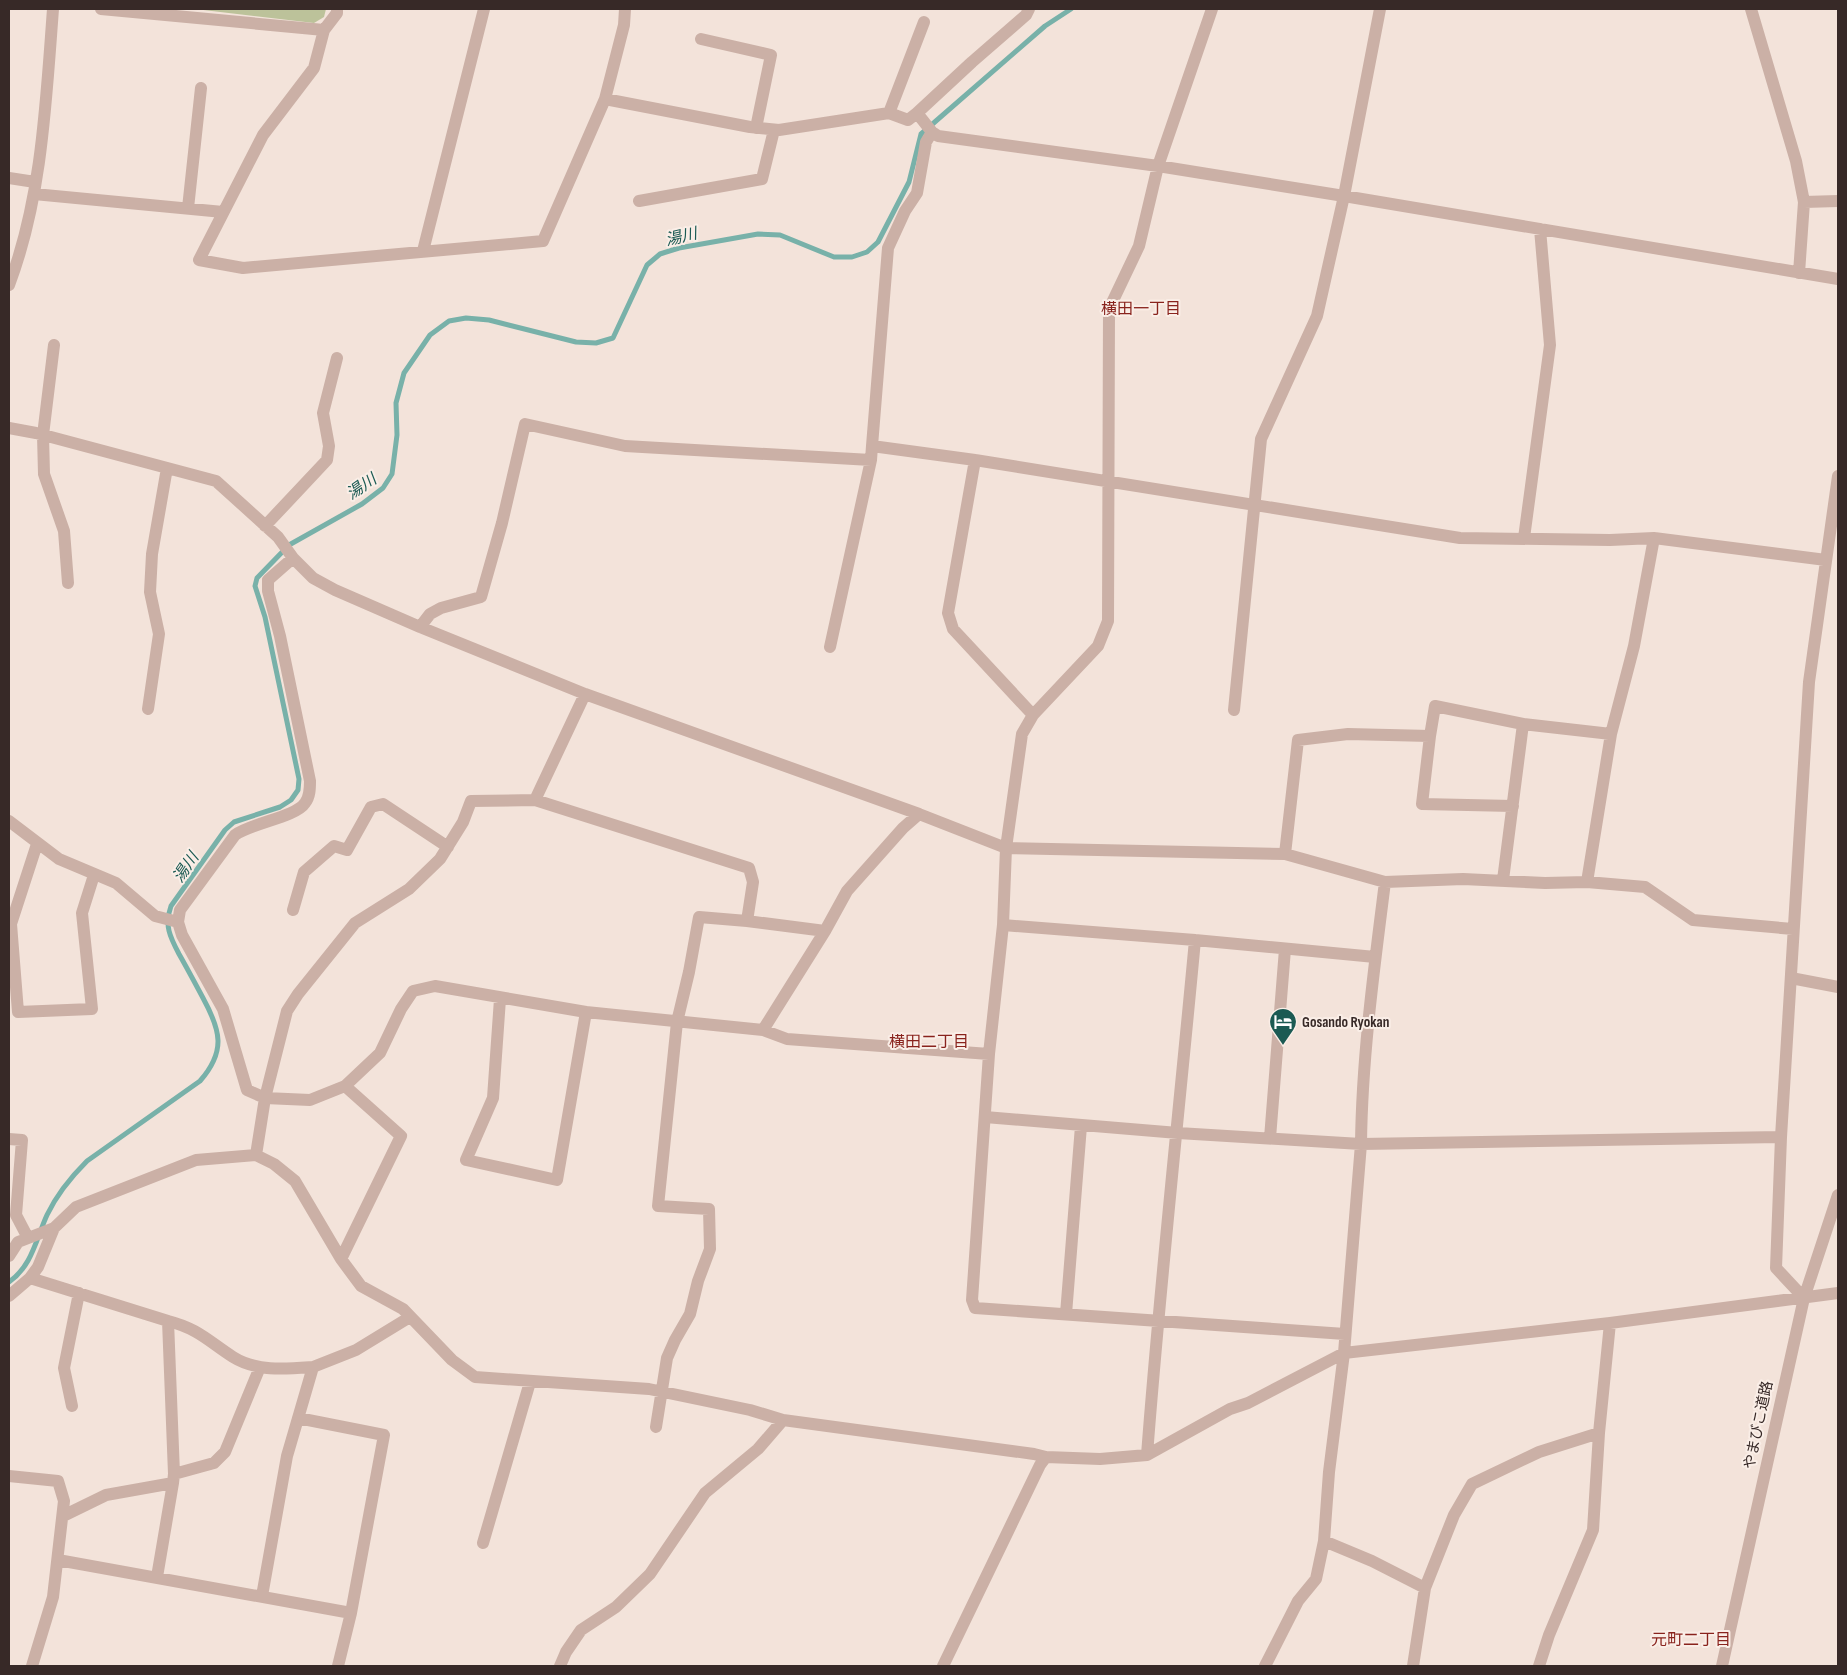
<svg xmlns="http://www.w3.org/2000/svg" width="1847" height="1675" font-family="'Sofia Sans Condensed','Noto Sans JP',sans-serif">
<style>
.green{fill:#bcc29a}
.lines{fill:none;stroke-linecap:round;stroke-linejoin:round}
.stream{stroke:#78b1a9;stroke-width:5}
.minor{stroke:#cbb0a6;stroke-width:12}
.labels{text-anchor:middle;stroke-width:4;stroke-linejoin:round;paint-order:stroke}
.poi-label{font-size:15px;font-weight:bold;fill:#372927;stroke:#faeee7;text-anchor:start}
.street-label{font-size:15px;fill:#372927;stroke:#faeee7}
.water-label{font-size:16px;font-style:italic;fill:#1b5a53;stroke:#faeee7}
.neighbourhood-label{font-size:16px;fill:#89231d;stroke:#faeee7}
</style>
<rect width="100%" height="100%" fill="#f3e3da"/>
<path class="green" d="M195,9h131l-2,8 -10,6z"/>
<g class="lines">
<path class="stream" d="M9,1282c23,-16 27,-43 38,-67 10,-21 24,-38 40,-54l113,-80c26,-30 21,-50 3,-83 -8,-15 -16,-30 -24,-44 -9,-17 -15,-29 -8,-48l54,-76 9,-8 46,-15 11,-7 7,-10 1,-11 -34,-162 -10,-31 2,-8 32,-33 73,-41 21,-16 9,-14 5,-39 -1,-32 8,-30 26,-38 19,-14 17,-3 23,2 87,22 20,1 17,-5 34,-73 13,-11 19,-6 79,-14 22,1 54,22h18l15,-5 11,-10 31,-60 12,-48 124,-108 26,-17"/>
<path class="minor" d="M101,9l223,21
M337,9v4l-13,17 -10,38 -51,67 -64,125 44,8 300,-27 62,-142 19,-74 1,-16
M1212,9l-54,157 -19,80 -30,63 -1,312 -10,25 -65,69 -11,19 -16,114 -3,77 -14,129 -17,246 3,8 370,26
M1751,9l45,152 8,41 34,-1
M701,39l70,16 -15,73
M605,99l145,28 29,3 110,-17 19,7 9,-7 15,19
M889,113l35,-91
M917,113l55,-51 54,-47 3,-6
M9,178l26,4
M34,194l189,18
M639,201l123,-22 12,-49
M188,208l13,-120
M423,251l61,-242
M1799,273l5,-71
M9,285c33,-87 37,-184 44,-276
M54,345l-11,90 1,39 20,57 4,52
M9,428l27,5 180,48 62,56 15,21 20,20 22,12 85,37 165,67 334,120 87,34 279,6 100,28 78,-3 82,4 42,-1 58,5 48,33 100,9
M975,460l-27,153 5,16 80,86
M265,526l62,-66 2,-14 -6,-33 14,-55
M1524,538l26,-193 -10,-116
M1826,560l-172,-22 -44,2 -150,-2 -485,-78 -103,-14 16,-198 17,-37 12,-18 9,-51 6,-10 6,4 220,30 186,30 494,83
M420,627l10,-13 11,-6 40,-11 21,-74 23,-99 100,22 246,14 1,-14
M830,647l41,-187
M148,709l11,-75 -9,-42 2,-38 15,-86
M1234,710l27,-271 56,-123 27,-120 36,-187
M1523,724l88,10
M1430,736l-8,68 91,2
M535,800l50,-106
M9,821l50,38 57,24 39,33 23,6 4,13 41,74 24,81 18,8 -9,57
M37,844l-26,80 7,88 74,-3 -10,-96 12,-38
M1285,854l13,-114 50,-6 82,2 5,-30 88,18 -20,156
M1587,882l24,-148 23,-88 20,-108
M293,910l11,-38 30,-26 13,4 24,-43 12,-3 65,43
M747,921l6,-39 -4,-14 -214,-68 -64,1 -8,21 -23,37 -31,30 -54,34 -57,71 -11,17 -22,87 45,2 35,-14 35,-33 21,-44 12,-18 22,-5 151,26 177,18 24,9 202,15
M178,922l2,-12 55,-75c16,-12 61,-18 70,-32 5,-6 5,-15 5,-22l-30,-145 -12,-45v-11l25,-22
M1003,925l192,15 180,17
M1791,978l47,9
M500,999l-7,99 -27,62 91,20 29,-168
M763,1030l62,-99
M985,1117l193,16 183,11 420,-7
M1270,1138l15,-189
M9,1139l13,1 -6,75 12,23
M9,1256l9,-14 36,-14 22,-21 120,-47 60,-5 18,9 21,17 46,78 20,27 42,23 49,51 23,17 174,12 101,21 33,10 251,34 12,3
M341,1259l60,-123 -56,-50
M30,1278l138,43 6,153 -1,9
M9,1296l21,-18 8,-11 16,-39
M1804,1298l-28,-30 5,-131 28,-455 29,-206
M1066,1314l15,-188
M168,1321c31,8 40,20 65,36 24,15 53,12 80,10
M72,1406l-8,-38 15,-75
M298,1418l86,17 -33,178 -13,53
M656,1427l11,-69 8,-18 15,-26 8,-33 12,-32 -1,-40 -51,-3 19,-184 12,-50 10,-55 48,4 78,10 22,-40 56,-63 16,-14
M1147,1455c13,-172 32,-343 48,-515
M174,1474l40,-11 11,-11 35,-85
M9,1476l49,5 6,20 -11,96 -21,69
M63,1516l43,-21 67,-12 -16,94
M1324,1541l48,20 53,27
M483,1543l47,-161
M58,1560l293,53
M262,1596l25,-140 26,-89 43,-17 54,-33
M560,1666l6,-14 15,-22 35,-23 34,-33 55,-81 53,-44 25,-29
M943,1666l97,-201 6,-8 54,2 47,-4 83,-46 18,-6 96,-50 266,-30 228,-30
M1265,1666l33,-65 18,-22 8,-38 5,-69 15,-119 17,-209c1,-87 13,-175 24,-262
M1413,1666l12,-78 29,-73 18,-31 67,-32 60,-19
M1539,1666l10,-31 44,-105 6,-97 11,-110
M1722,1666l82,-368 34,-103"/>
</g>
<defs>
<symbol id="hotel-pin" viewBox="-11 -11 22 30"><path d="M0 17L-7.5 6A9.5 9.5 0 1 1 7.5 6Z" fill="#1b5a53" stroke="#faeee7"/><path d="M-6-4.5h1.5V1H6V5H4.5V3h-9V5H-6ZM-4 0a1.8 1.8 0 1 1 3.6 0ZM.5 0V-2.5h3Q6-2.5 6 0Z" fill="#fff"/></symbol>
</defs>
<g fill-rule="evenodd">
<use href="#hotel-pin" x="1267" y="1006" width="32" height="43"/>
</g>
<g class="labels">
<g class="poi-label">
<text x="1302" y="1027">Gosando Ryokan</text>
</g>
<g class="street-label">
<text transform="translate(1758 1425) rotate(-78)" y="5">やまびこ道路</text>
</g>
<g class="water-label">
<text transform="translate(681 236) rotate(-13)" y="6">湯川</text>
<text transform="translate(361 486) rotate(-35)" y="6">湯川</text>
<text transform="translate(185 867) rotate(-56)" y="6">湯川</text>
</g>
<g class="neighbourhood-label">
<text x="1141" y="314">横田一丁目</text>
<text x="929" y="1047">横田二丁目</text>
<text x="1691" y="1645">元町二丁目</text>
</g>
</g>
<rect width="1847" height="1675" fill="none" stroke="#372927" stroke-width="20"/>
</svg>
